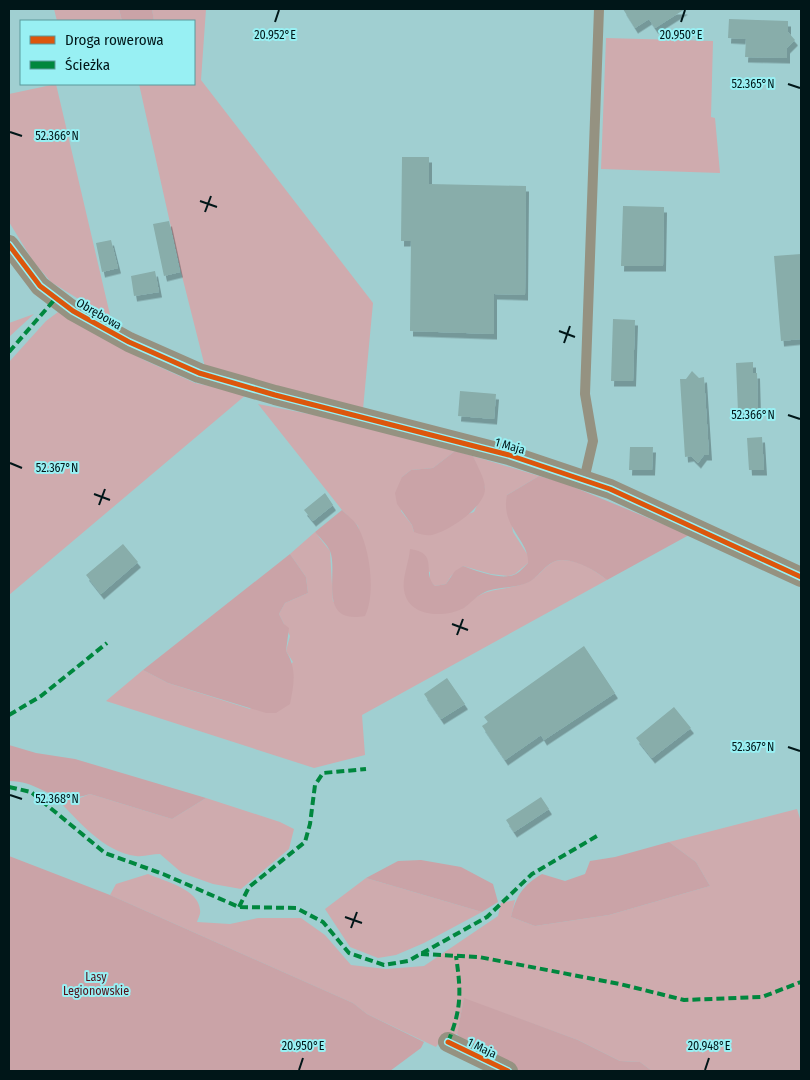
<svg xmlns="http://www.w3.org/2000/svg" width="810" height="1080" font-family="'Fira Sans Condensed',sans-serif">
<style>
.green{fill:#cfabae}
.forest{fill:#caa3a7}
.building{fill:#88adaa;filter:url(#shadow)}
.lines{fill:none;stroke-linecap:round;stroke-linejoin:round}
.lane{stroke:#959281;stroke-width:10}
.street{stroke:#959281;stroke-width:20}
.quiet{stroke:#00873e;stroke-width:4;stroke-dasharray:8 4;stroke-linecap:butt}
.cycleway-casing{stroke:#98f0f3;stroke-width:8}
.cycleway{stroke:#dc560d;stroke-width:5}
.ticks{fill:none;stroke:#001618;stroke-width:2}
.labels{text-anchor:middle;stroke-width:4;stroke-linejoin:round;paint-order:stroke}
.street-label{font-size:12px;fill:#001618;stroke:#98f0f3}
.park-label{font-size:12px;fill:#530f18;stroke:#98f0f3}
.ticks-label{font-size:12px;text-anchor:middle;fill:#001618;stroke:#98f0f3;stroke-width:4;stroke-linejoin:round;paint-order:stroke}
</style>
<defs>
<filter id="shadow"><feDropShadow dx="3" dy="5.5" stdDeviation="0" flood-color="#0004"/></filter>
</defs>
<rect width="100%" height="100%" fill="#a0cfd1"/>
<path class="green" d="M54,9h65l3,12h-65z
M152,9h54l-5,71 169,219 3,4 -10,106 -158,-42 -24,-95 -42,-188h55v-63h-40z
M606,38l107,3 -2,76 4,1 5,55 -119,-4z
M56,84l55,235 -60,-37 -18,-21 -24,-39v-128z
M58,312l86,48 51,23 52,11 -238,201v-233l37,-41z
M34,314l-25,23v-14z
M258,404l92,18 105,29 -22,17 -22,2 -9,7 -1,34 11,14 2,7 60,-20 11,-24 -12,-32 66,20 -32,19 6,37 16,25 -1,6 -13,11 -7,2 -17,-2 -28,-8 -12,10 -5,8 -11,2 -5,-5v-9l-22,-7 -3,13 60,29c21,-23 38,-14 63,-25 13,-6 19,-22 34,-22 18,0 32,10 45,20l-245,135 3,40 -51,13 -208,-67 37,-31 25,13 82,26 43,-47 -7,-11 4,-15 -11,-22 6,-11 23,-10 -2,-16 -16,-23 25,-22 15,19 3,51 36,-35 -11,-41 -16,-16z
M90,794l82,25 34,-21 74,24 14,7 -5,20 -48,40 -28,-5 -31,-11 -22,-19c-8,0 -16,3 -24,2 -33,-4 -58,-36 -80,-58h24z
M797,809l4,13v249h-149l-12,-9 -20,-1 -42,-21 -114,-41 -7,35 -14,3 -7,10 -69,-33 -14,-11 -243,-108 6,-11 32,-10c16,7 51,15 52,36 1,4 -2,8 -3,12l33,2 28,-6h43l24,17 26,30 35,4 38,-3 74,-50 3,-13 14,-3 -4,17 24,9 74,-11 101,-29 -14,-24 -27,-20z
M366,878l116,34 -58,31 -28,12 -18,3 -28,-11 -25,-38z"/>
<path class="forest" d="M119,9h33l2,12h-32z
M455,451l18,5c4,10 12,22 12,33 0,18 -36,42 -53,46 -6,1 -12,-1 -18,-3l-2,-7 -15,-21 -2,-11 7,-16 9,-7 22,-2z
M539,476l25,7 125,52 -82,45c-13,-10 -27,-19 -44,-20 -15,-1 -22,15 -34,22 -14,7 -31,4 -44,10 -9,4 -14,11 -21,16 -19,10 -56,10 -60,-18 -2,-12 5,-28 6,-41 30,4 11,24 25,37l11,-2 9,-13 8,-5c14,5 38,15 53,8 4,-2 8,-7 12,-11 2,-22 -28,-36 -21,-68z
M342,510c5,5 13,11 16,17 12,22 18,67 7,89 -49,9 -26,-43 -35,-65 -3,-7 -11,-14 -15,-19z
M290,554l16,23 2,16 -23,10 -6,11 5,10 5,4 -3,23c11,18 8,33 4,53l-14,9h-10l-98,-30 -25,-13z
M9,745l27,8 39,6 131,39 -34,21 -82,-25c-40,13 -47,-13 -81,-13z
M669,842l27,20 14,24 -101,29 -74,11 -24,-9c5,-21 12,-32 31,-43l23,7 20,-7 5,-13 25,-4z
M9,856l101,39 243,108 14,11 57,28 -3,6 -31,23h-381z
M421,860l40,7 32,17 5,18 -16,10 -116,-34 32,-17z
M464,998l114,42 42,21 20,1 12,9h-138l-39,-18 -18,-19z"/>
<path class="building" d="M623,9h62l-30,19 -6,-9 -14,9z
M729,19l59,2v11l7,8 -8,8v10l-42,-1 1,-18 -18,-1z
M402,157h27v27l97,2 -1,109 -31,-1v40l-84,-3 1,-90h-10z
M623,206l41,1 -1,59h-42z
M169,221l11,51 -16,4 -11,-52z
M111,240l7,28 -16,4 -6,-29z
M801,254v85l-20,2 -7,-85z
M155,271l4,21 -25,4 -3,-20z
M613,319l22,1 -2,61h-22z
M753,362v11h4l1,38 -20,1 -2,-49z
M692,371l7,7 5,-1 5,78h-5l-6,8 -7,-7 -6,1 -5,-78h6z
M460,391l36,3 -2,25 -36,-3z
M762,437l2,33h-15l-2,-32z
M630,447h23l-1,23h-23z
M325,493l8,12 -20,16 -9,-11z
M123,544l15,18 -37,32 -15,-19z
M584,646l31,47 -71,47 -3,-5 -36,25 -23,-34 6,-4 -4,-5z
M447,678l18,26 -24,15 -17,-25z
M674,707l17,21 -39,30 -16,-20z
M541,797l8,12 -35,23 -8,-12z"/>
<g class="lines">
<path class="lane" d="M584,480l9,-39 -8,-47 14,-385"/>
<path class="street" d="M9,245l31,41 33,25 56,31 70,31 76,22 234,60 101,34 191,88
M448,1042l60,29"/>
<path class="quiet" d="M9,352l46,-53
M9,715l32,-19 66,-53
M9,787l22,5 74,61 58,21 76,33 57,1 27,14 26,31 35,12 24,-4 79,-44 45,-43 65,-38
M239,907l10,-20 56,-45 5,-18 5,-39 8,-12 43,-4
M421,954l58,3 141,27 64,16 78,-3 39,-15
M448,1042c14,-34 13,-51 8,-86"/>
<defs>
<path id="cycleway" d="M9,245l31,41 33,25 56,31 70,31 76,22 234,60 101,34 191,88
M448,1042l60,29"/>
</defs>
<use href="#cycleway" class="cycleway-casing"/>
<use href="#cycleway" class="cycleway"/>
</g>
<path class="ticks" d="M275,22l4,-12M681,22l4,-12M788,84l12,4M10,132l12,4M200,201l17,6M205,212l6,-16M559,331l16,6M564,343l6,-17M788,415l12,4M10,463l12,5M94,494l16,6M99,505l6,-16M452,624l16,6M457,635l6,-16M788,747l12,4M10,795l12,4M345,917l17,6M351,928l6,-16M299,1070l4,-12M705,1070l4,-12"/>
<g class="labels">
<g class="street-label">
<text transform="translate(99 314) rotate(30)" y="4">Obrębowa</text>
<text transform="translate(510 446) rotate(16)" y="4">1 Maja</text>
<text transform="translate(482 1048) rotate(26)" y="4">1 Maja</text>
</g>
<g class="park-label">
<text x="96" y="981">Lasy<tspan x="96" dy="14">Legionowskie</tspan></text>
</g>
</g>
<g class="ticks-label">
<text x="275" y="39">20.952°E</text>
<text x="681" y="39">20.950°E</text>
<text x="753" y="88">52.365°N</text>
<text x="57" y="140">52.366°N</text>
<text x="753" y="419">52.366°N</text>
<text x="57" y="472">52.367°N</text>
<text x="753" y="751">52.367°N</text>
<text x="57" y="803">52.368°N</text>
<text x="303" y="1050">20.950°E</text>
<text x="709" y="1050">20.948°E</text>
</g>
<rect width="810" height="1080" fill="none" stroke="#001618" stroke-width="20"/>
<rect x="20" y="20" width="175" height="65" fill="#98f0f3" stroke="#5b999b"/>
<rect x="30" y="36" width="25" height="8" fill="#dc560d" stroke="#5b999b"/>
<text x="65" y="45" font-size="15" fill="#001618">Droga rowerowa</text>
<rect x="30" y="61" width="25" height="8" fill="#00873e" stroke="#5b999b"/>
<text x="65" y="70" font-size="15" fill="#001618">Ścieżka</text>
</svg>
